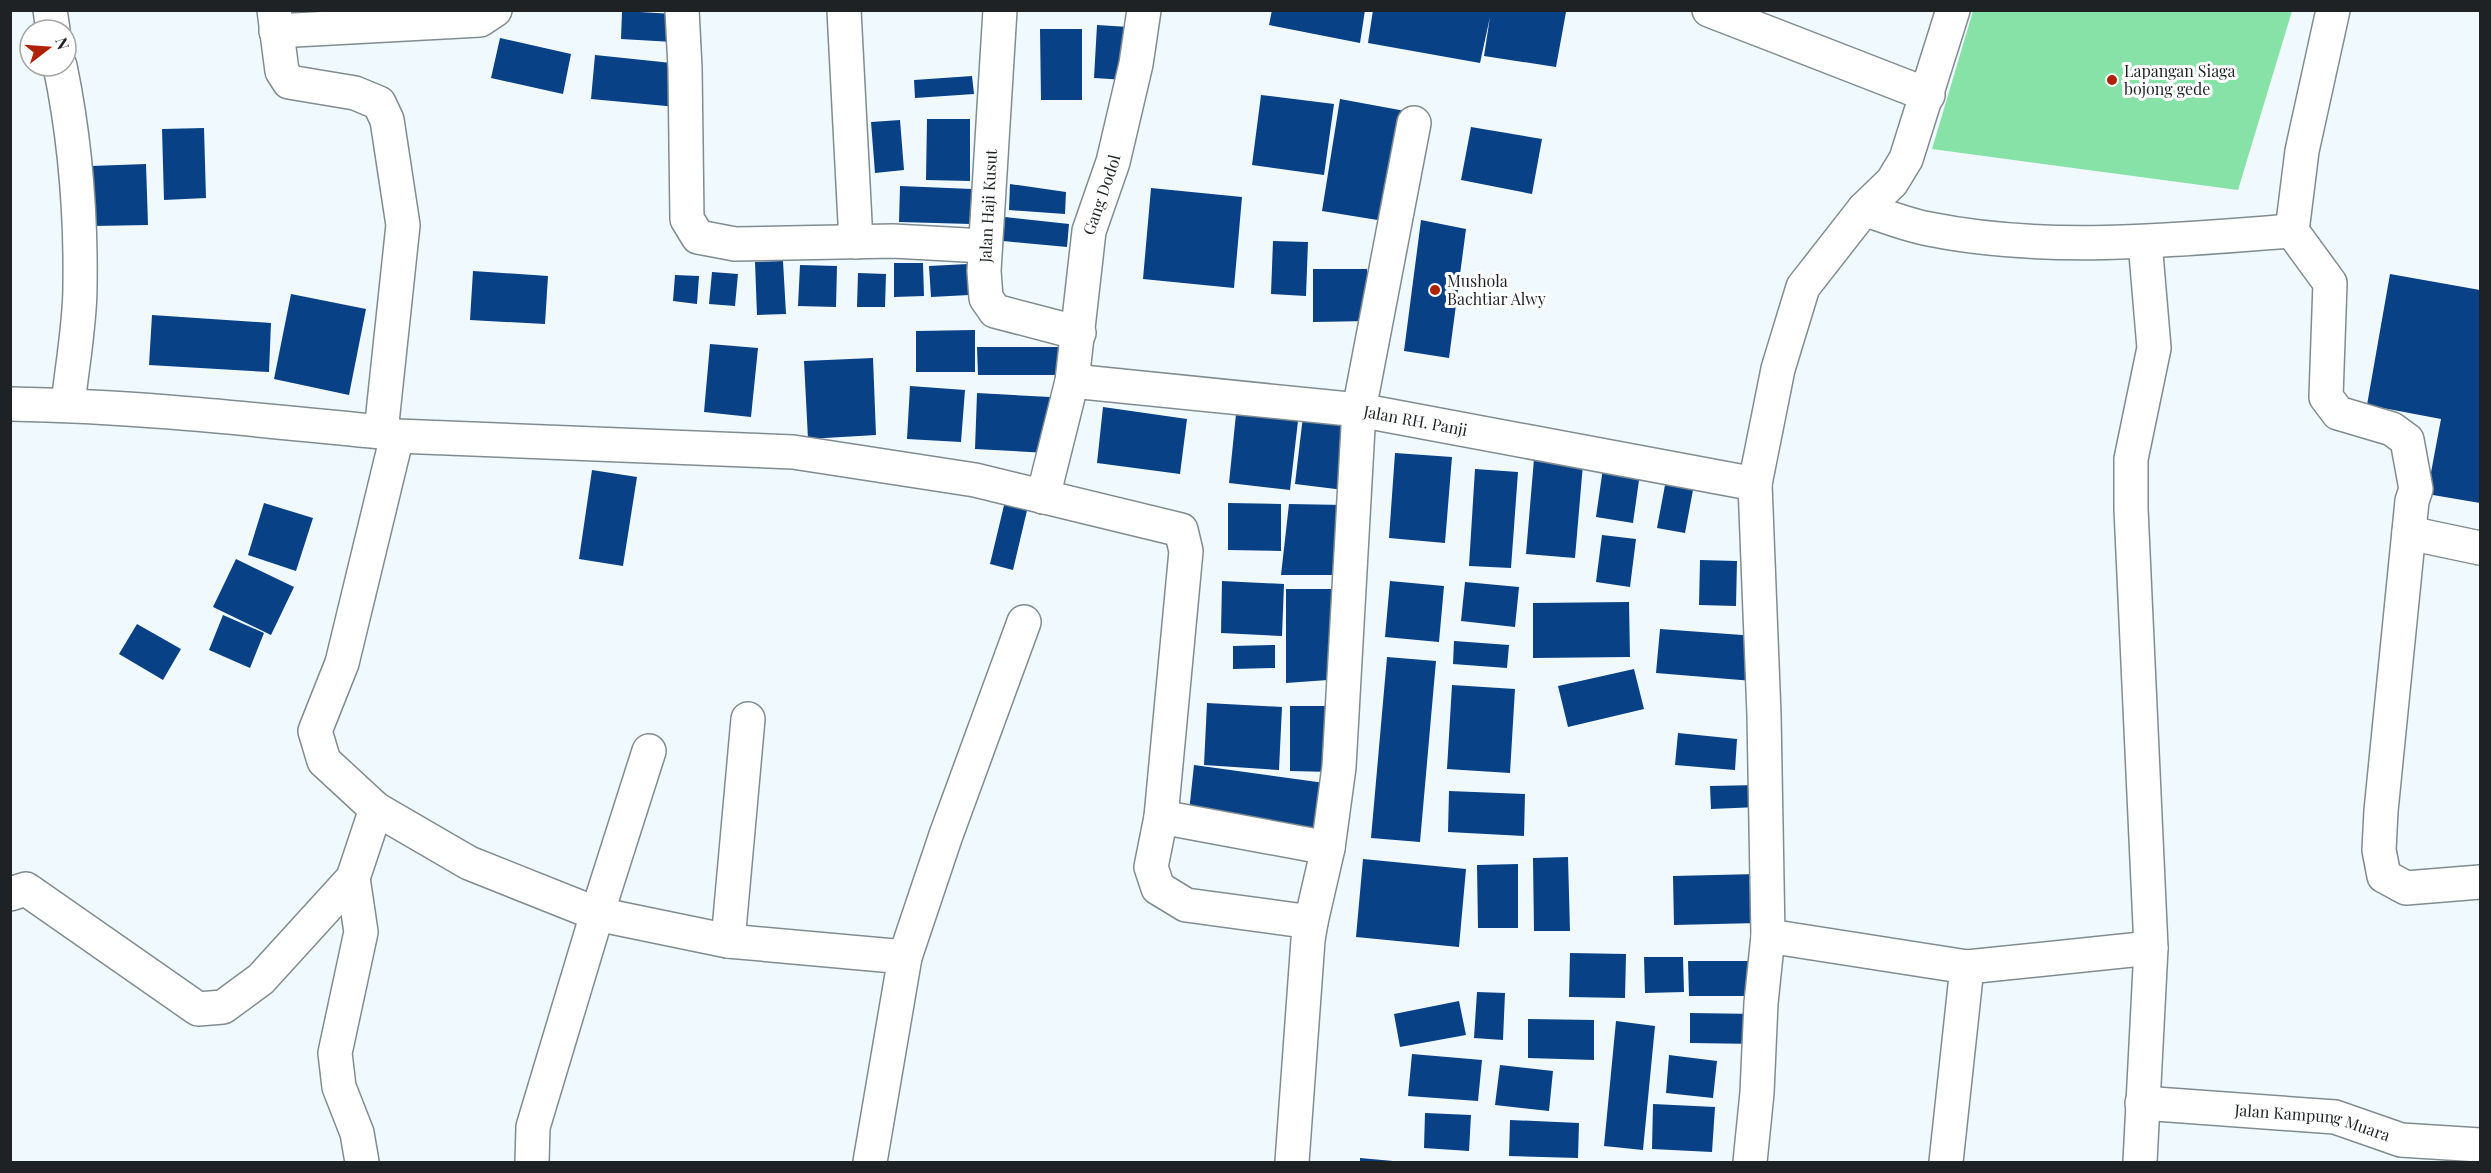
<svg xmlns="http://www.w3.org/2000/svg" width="2491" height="1173" font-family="'Playfair Display',serif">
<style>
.green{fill:#87e2a8}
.building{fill:#084185}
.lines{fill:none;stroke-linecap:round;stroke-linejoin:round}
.street-casing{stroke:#818c90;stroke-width:36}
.street{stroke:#fff;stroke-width:33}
.poi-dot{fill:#af2201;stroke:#fff;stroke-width:2}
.labels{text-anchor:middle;stroke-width:6;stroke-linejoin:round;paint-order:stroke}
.poi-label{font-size:16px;fill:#1e2224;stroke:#fff;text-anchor:start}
.street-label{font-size:16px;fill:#1e2224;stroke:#fff}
</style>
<rect width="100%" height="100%" fill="#f0fafe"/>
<path class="green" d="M1973,11h319l-54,179 -306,-41z"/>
<path class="building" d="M1272,10h93l-5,33 -91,-18z
M1373,10h187l6,2 -10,55 -72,-11 6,-39 -10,46 -112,-20z
M622,11l52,3 -1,28 -52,-3z
M1097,25l32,2 -3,53 -32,-2z
M1040,29h42v71h-41z
M500,38l71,16 -8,40 -72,-16z
M595,55l86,9 -4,43 -86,-8z
M972,76l2,18 -59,4 -1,-18z
M1261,95l73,9 -10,71 -72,-10z
M1340,99l65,12 -15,111 -68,-11z
M927,119h43v62l-44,-1z
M900,120l4,50 -29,3 -4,-51z
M1471,127l71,12 -10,55 -71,-14z
M204,128l2,70 -42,2 -2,-71z
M146,164l2,61 -55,1 -2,-60z
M1010,184l56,8 -1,22 -56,-4z
M900,186l72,3 -1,35 -72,-2z
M1151,188l91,9 -8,91 -91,-9z
M1005,217l64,7 -2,23 -64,-6z
M1421,220l45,9 -17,129 -45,-7z
M1273,241l35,1 -2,54 -35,-2z
M783,261l3,53 -29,1 -2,-53z
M894,263h29l1,33 -30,1z
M968,264l1,31 -38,2 -2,-31z
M800,265l37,1 -1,41 -38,-1z
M1313,269h54l2,52 -56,1z
M473,271l75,5 -3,48 -75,-4z
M712,272l26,2 -3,32 -26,-2z
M858,273l28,1 -1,33h-28z
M2390,274l90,16v213l-53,-9 14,-75 -74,-14z
M675,275l24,1 -2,28 -24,-3z
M291,294l75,15 -17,86 -75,-16z
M152,315l119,8 -2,49 -120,-7z
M975,330v42h-59v-41z
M710,344l48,4 -7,69 -47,-5z
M977,347h89v28h-88z
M873,358l3,77 -68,4 -4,-78z
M910,386l55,4 -4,52 -54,-3z
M977,393l73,4 -2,56 -73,-4z
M1103,407l84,12 -7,55 -83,-11z
M1236,414l62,7 -8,69 -61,-7z
M1303,416l49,6 -8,68 -49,-6z
M1395,453l57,4 -7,86 -56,-5z
M1534,459l49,5 -8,94 -49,-4z
M1604,461l37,5 -8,57 -37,-6z
M1475,469l43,3 -7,96 -42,-2z
M592,470l45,7 -14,89 -44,-7z
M1665,485l28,5 -8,43 -28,-5z
M1006,497l23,5 -16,68 -23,-6z
M264,503l49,15 -17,53 -48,-16z
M1228,503l53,1v47l-53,-1z
M1289,504l55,1 -8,70h-55z
M1602,535l34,4 -6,48 -34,-5z
M236,559l58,28 -23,48 -58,-28z
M1700,560l37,1 -1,45 -37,-1z
M1222,581l62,3 -2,52 -61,-3z
M1390,581l54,5 -5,56 -54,-5z
M1465,582l54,5 -4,40 -54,-6z
M1286,589h61l-5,90 -56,4z
M1629,602l1,55 -97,1v-55z
M223,615l41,18 -14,35 -41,-18z
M137,624l44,25 -18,31 -44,-26z
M1660,629l96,7 -3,45 -97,-8z
M1454,641l55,4 -2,23 -54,-4z
M1275,645v23l-42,1v-23z
M1387,657l49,4 -16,181 -49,-4z
M1634,669l10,40 -76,18 -10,-41z
M1452,685l63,4 -5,84 -63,-4z
M1207,703l75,4 -3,63 -75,-5z
M1290,706h42v66l-42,-1z
M1678,733l59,6 -2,31 -60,-5z
M1194,765l138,19 -8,55 -136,-18z
M1758,785l1,22 -48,2 -1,-23z
M1449,791l76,3 -1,42 -76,-4z
M1568,857l2,74h-36l-1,-73z
M1363,859l103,10 -7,78 -103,-10z
M1518,864v64h-40l-1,-63z
M1758,874l1,49 -85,2 -1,-49z
M1570,953l56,1 -1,44 -56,-1z
M1644,957h39l1,35 -39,1z
M1688,961h65l1,35h-65z
M1477,992l28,1 -2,47 -29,-2z
M1459,1001l7,34 -66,12 -6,-33z
M1690,1013l68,1v30l-68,-1z
M1528,1019l66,1v40l-66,-2z
M1616,1021l39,5 -12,124 -39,-4z
M1412,1054l70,6 -4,41 -70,-5z
M1669,1055l48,6 -4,37 -47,-5z
M1500,1065l53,6 -4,40 -54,-6z
M1653,1104l62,3 -3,45 -60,-3z
M1425,1113l46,2 -2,36 -45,-3z
M1510,1120l69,3 -1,35 -69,-2z
M1360,1158l33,3v1h-33z"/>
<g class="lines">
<defs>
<g id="street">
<path d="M50,10l3,20"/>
<path d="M274,10l8,61 7,11 66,11 24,10 8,17 16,105 -22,207"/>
<path d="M682,10l3,58 2,151 11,18 37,7 158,-3 92,5"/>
<path d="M844,10l12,232"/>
<path d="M1000,10l-16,261 2,27 9,13 84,22"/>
<path d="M1709,10l219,85"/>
<path d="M2333,10l-31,141 -10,80 38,52 -4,114 12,16 54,16 15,11 9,49 -4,12 -31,310 -2,39 5,26 22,12 74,-6"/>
<path d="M276,31l204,-11 15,-10"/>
<path d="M60,66c15,72 21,146 20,220 0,39 -8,80 -12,119"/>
<path d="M1864,209c21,7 43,16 65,20 119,24 242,11 363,2"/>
<path id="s1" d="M1072,381l287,29 396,74"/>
<path d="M10,404c124,2 248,16 371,28l16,4 396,16 182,28 206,50 5,21 -25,266 -10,50 7,21 28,17 125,17 -3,18 -16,222"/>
<path d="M397,436l-55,227 -27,68 9,30 52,48 93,54 128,51 131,27 177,16"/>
<path id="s2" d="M1043,497l29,-116 17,-150 24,-69 23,-98 8,-54"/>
<path d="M2409,533l71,15"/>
<path d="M1161,817l167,31 11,-81 20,-357 55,-287"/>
<path d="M353,878l8,54 -26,121 4,34 18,46 5,29"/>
<path d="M10,894l16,-5 172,120 25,-2 38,-28 92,-101 23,-69"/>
<path d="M1311,922l17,-74"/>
<path d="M1768,936l199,31 184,-19"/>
<path d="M728,941l20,-222"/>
<path id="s3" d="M2142,1103l193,14 66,23 79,5"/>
<path d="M532,1162l1,-35 64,-213 52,-163"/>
<path d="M870,1162l35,-205 41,-122 78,-213"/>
<path d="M1750,1162l7,-69 4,-90 7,-67 -4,-221 -9,-231 23,-115 25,-82 61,-78 28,-27 14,-23 47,-149"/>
<path d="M1946,1162l21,-195"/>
<path d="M2140,1162l11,-214 -20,-439v-50l23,-111 -9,-106"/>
</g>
</defs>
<use href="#street" class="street-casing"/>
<use href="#street" class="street"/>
</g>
<g class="poi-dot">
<circle cx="2112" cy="80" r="6"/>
<circle cx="1435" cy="290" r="6"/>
</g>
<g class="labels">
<g class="poi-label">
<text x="2124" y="77">Lapangan Siaga<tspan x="2124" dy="18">bojong gede</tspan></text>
<text x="1447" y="287">Mushola<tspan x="1447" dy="18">Bachtiar Alwy</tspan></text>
</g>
<g class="street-label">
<text dy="6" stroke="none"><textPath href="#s2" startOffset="309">Gang Dodol</textPath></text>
<text transform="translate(988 206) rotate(-87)" y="6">Jalan Haji Kusut</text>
<text dy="6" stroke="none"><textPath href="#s1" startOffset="346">Jalan RH. Panji</textPath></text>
<text dy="6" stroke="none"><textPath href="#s3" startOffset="172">Jalan Kampung Muara</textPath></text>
</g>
</g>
<rect width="2491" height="1173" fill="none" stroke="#1e2224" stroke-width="24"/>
<g transform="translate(48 48) rotate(73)"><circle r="28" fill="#ffffff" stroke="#a5a7a7" stroke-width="1.5"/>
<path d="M0-4.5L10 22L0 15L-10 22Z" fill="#af2201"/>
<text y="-9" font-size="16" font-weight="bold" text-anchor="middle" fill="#1e2224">N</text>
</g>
</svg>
